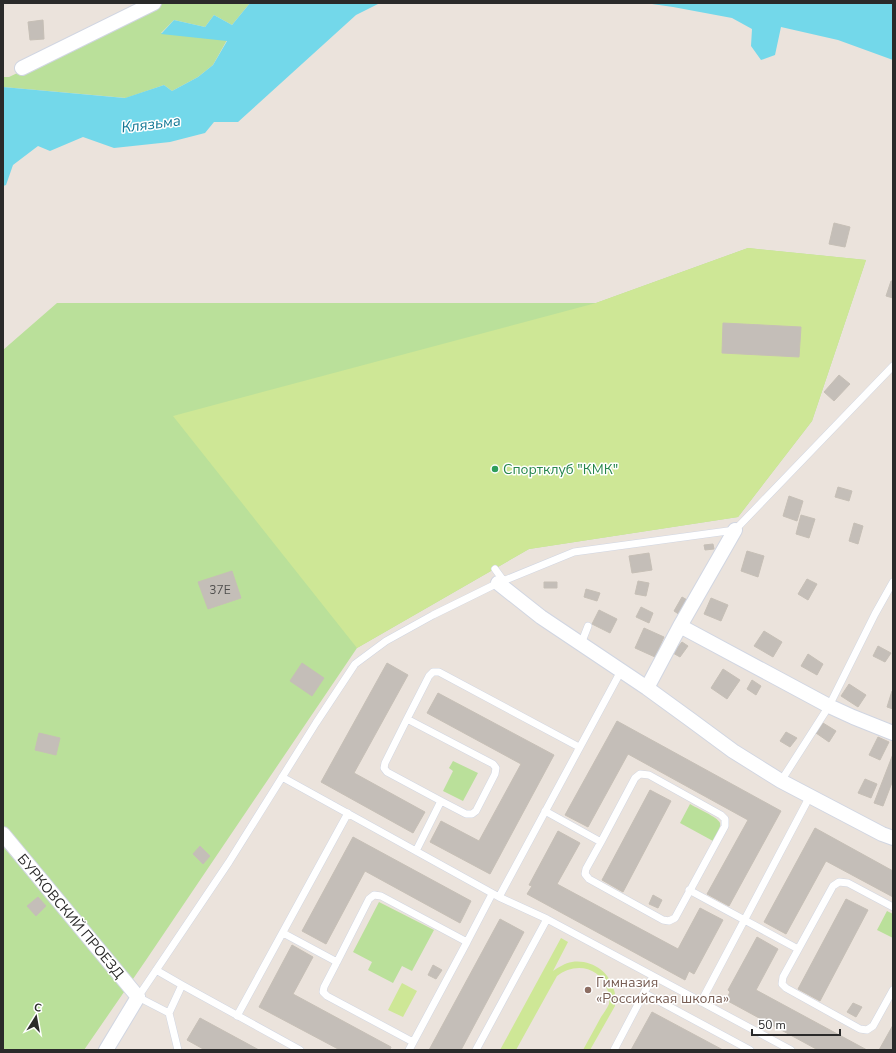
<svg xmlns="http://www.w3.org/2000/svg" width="896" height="1053" font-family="'Nunito Sans',sans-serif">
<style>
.green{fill:#bae09a}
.pitch{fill:#cee796}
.water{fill:#73d8ea}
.building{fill:#c4beb8;stroke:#c6bfb6}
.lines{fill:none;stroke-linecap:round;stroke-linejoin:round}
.lane-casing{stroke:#d1d6e2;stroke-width:8}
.street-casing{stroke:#d1d6e2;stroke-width:16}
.lane{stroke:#fff;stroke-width:7}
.street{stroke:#fff;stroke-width:14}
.leisure-dot{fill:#2e9e5b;stroke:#fff;stroke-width:1.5}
.education-dot{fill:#8d6e63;stroke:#fff;stroke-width:1.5}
.labels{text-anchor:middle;stroke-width:3;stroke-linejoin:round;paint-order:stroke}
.number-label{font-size:12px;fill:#504f4e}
.leisure-label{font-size:14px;fill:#27864d;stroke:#fff;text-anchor:start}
.street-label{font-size:14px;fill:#2a2a2a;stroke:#fff}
.education-label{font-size:14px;fill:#785e54;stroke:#fff;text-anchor:start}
.water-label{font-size:15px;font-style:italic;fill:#127795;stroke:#fff}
</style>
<rect width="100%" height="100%" fill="#ebe3dc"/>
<path class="green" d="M163,3h87l-18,22 -18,-10 -9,12 -31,-7 -13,13 66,7 -14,25 -15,12 -26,14 -8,-6 -38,13 -123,-11v-10h6z
M748,248l118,12 -54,161 -74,96 -209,32 -172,99 -213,315 -60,87h-81v-700l54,-47h539z
M453,761l25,12 -15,28 -20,-10 10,-20 -4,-3z
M690,804c6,4 28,13 30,19 1,6 -5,13 -7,18l-33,-18z
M379,902l55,28 -22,41 -10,-5 -9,17 -25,-13 4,-8 -19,-10z
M887,911l6,3v24l-16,-8z"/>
<path class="pitch" d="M748,248l118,12 -54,161 -74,96 -209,32 -172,99 -184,-232 423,-113z
M561,938l7,4 -15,29c6,-4 12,-8 19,-9 19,-3 38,10 42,28 2,5 1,11 1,16l-25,44h-7c6,-11 12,-22 18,-33 3,-4 6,-9 8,-13 1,-5 0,-11 -2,-15 -7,-23 -33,-27 -50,-13l-41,74h-16z
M402,983l15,8 -14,26 -15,-7z"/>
<path class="water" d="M250,3h130l-24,12 -118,107h-24l-9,11 -35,9 -56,6 -31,-11 -33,14 -12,-5 -25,19 -7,20 -3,1v-99l122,11 39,-13 8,6 26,-14 15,-12 14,-24 -66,-7 13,-14 31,7 9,-12 18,10z
M645,3h248v57l-55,-20 -57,-13 -6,28 -14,5 -10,-14 1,-17 -20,-11 -59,-11z"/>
<path class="building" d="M43,20l1,19 -14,1 -2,-18z
M834,223l16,4 -5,20 -16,-3z
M891,281h2v17l-7,-2z
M723,323l78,4 -2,30 -77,-4z
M839,375l11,9 -16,17 -10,-9z
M838,487l14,4 -3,10 -14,-4z
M789,496l14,5 -6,20 -14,-5z
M801,515l14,4 -6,19 -13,-4z
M854,523l9,3 -5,18 -9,-3z
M713,544l1,5 -9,1 -1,-5z
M747,551l17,5 -6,21 -17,-6z
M649,553l3,17 -20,3 -3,-17z
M232,571l9,27 -33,11 -10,-27z
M807,579l10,5 -9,16 -10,-6z
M638,581l11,2 -3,13 -11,-2z
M544,582h13v6h-13z
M586,589l14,4 -3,8 -13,-4z
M682,597l7,4 -9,14 -6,-4z
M711,598l17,7 -7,16 -17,-7z
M641,607l12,6 -4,10 -13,-6z
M599,610l18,9 -7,14 -18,-9z
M644,628l20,9 -9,20 -20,-9z
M764,631l18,11 -9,15 -19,-11z
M682,642l6,4 -8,11 -7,-4z
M878,646l13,7 -6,9 -12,-6z
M808,654l15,10 -6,11 -16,-9z
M302,663l22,15 -12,18 -22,-15z
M387,663l21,12 -54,98 71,39 -12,21 -92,-51z
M723,669l17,11 -13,19 -16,-11z
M752,680l9,6 -5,9 -9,-6z
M849,684l17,11 -8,12 -17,-11z
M892,691l1,1v17l-6,-2z
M438,693l116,62 -64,119 -60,-32 11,-21 38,20 42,-77 -94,-51z
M617,721l164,90 -52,95 -22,-12 41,-74 -120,-66 -40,73 -23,-12z
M823,723l13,8 -7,11 -13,-9z
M786,732l11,6 -7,9 -10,-6z
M39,733l21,5 -4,17 -21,-5z
M878,737l11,5 -9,18 -11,-5z
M893,754v26l-10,26 -9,-3z
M865,779l12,5 -6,14 -13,-5z
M650,790l21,11 -48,91 -21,-12z
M815,828l78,43v26l-67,-36 -40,73 -22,-12z
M558,831l22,12 -23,41 121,65 22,-41 23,12 -29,54 -5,-3 -4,9 -158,-86 5,-8 -3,-1z
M353,837l118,64 -11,22 -95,-52 -39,73 -24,-13z
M200,846l10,10 -7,8 -10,-10z
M653,895l9,5 -4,8 -9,-4z
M38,897l8,9 -10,10 -9,-10z
M846,899l22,11 -48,91 -22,-12z
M500,919l24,13 -63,118h-32z
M757,937l21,12 -22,41 111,60h-49l-92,-50 4,-8 -2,-2z
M292,945l21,12 -20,37 98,53 -1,3h-50l-81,-43z
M433,965l9,5 -6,9 -8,-4z
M853,1003l9,4 -6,10 -9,-5z
M652,1012l71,38h-92z
M200,1018l59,32h-54l-18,-10z
M893,1025v25h-14l9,-16z"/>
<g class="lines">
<defs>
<path id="lane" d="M495,569l8,11
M581,644l7,-18
M407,719l22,-43 4,-4h6l140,75
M282,777l217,120 48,22 -71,131
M781,781l48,-75 46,-92 18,-32
M545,811l56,31 34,-64 5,-4 9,1 72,40 4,4v7l-50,92 -6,3 -6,-1 -74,-41 -4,-5 1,-5 15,-27
M416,851l25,-50 25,13h6l4,-3 19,-37 1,-6 -3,-4 -86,-45 -22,44 -1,5 3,4 54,29
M689,890l109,59
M499,897l122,-226
M893,907l-45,-24 -9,-1 -6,4 -50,91 -1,7 4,4 74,41 7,1 6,-4 20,-36
M547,919l244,131
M283,933l54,29 32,-63 5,-4 7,1 86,46 -58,108
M467,942l25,-48
M337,962l-13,25 -1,5 4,4 86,46
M156,970l26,15 118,65
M182,985l-13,28 -31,-16 91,-135 87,-139 39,-59 31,-23 47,-26 65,-32 76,-31 161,-22 158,-164
M644,993l9,-17
M701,1002l109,-206
M169,1013l9,37
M237,1016l111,-203
M614,1050l30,-57 106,57"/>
<path id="street" d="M22,68l132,-65
M498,583l43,34 106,71 44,32 42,31 48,30 101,53 11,4
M680,626l149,80 24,11 40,16
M647,688l33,-62 55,-96
M3,834l135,163 -32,53"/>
</defs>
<use href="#lane" class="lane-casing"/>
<use href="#street" class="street-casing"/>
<use href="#lane" class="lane"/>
<use href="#street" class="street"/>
</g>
<circle class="leisure-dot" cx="495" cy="469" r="4"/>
<circle class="education-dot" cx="588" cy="990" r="4"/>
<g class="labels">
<g class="number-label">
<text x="220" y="594">37Е</text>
</g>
<g class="leisure-label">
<text x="503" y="474">Спортклуб "КМК"</text>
</g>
<g class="street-label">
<text transform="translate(71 916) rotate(50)" y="5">БУРКОВСКИЙ ПРОЕЗД</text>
</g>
<g class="education-label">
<text x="596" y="987">Гимназия<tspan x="596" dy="16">«Российская школа»</tspan></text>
</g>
<g class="water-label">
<text transform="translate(151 124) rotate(-7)" y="5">Клязьма</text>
</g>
</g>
<rect width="896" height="1053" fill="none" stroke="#2a2a2a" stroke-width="8"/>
<g transform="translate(36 1017) rotate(11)" stroke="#ffffff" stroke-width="3" paint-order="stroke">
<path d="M0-3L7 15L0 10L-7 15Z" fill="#2a2a2a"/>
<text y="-6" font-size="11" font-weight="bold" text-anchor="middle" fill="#2a2a2a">С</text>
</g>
<path d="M752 1029v6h88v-6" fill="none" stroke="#2a2a2a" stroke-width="2"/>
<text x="758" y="1029" font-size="12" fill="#2a2a2a" stroke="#ffffff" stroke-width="3" paint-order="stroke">50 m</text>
</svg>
